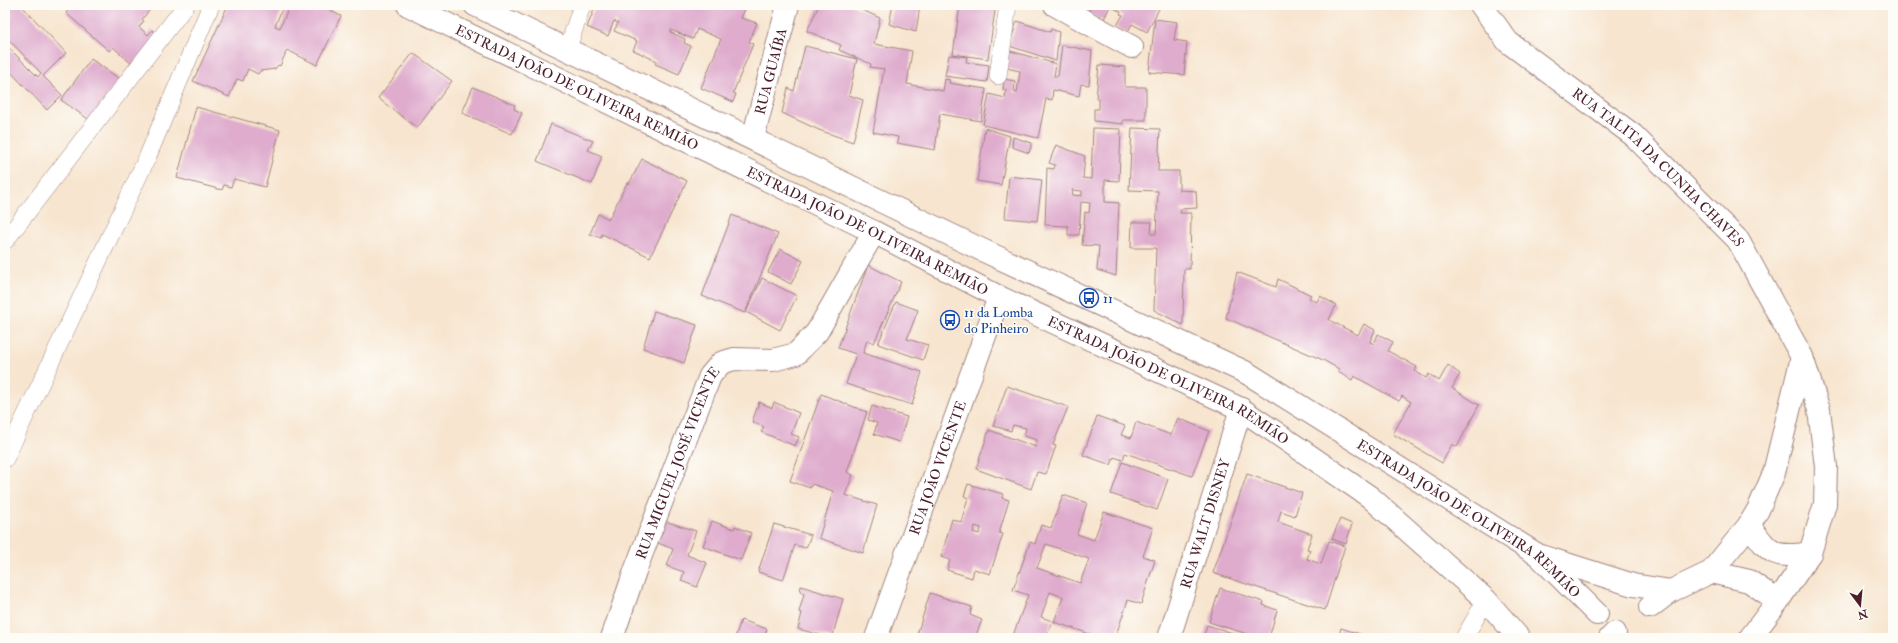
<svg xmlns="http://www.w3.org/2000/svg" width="1898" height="643" font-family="'IM FELL Double Pica',serif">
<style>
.building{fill:#dfacce;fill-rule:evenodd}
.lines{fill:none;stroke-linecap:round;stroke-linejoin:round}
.service-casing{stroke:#a0827d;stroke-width:18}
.minor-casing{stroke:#a0827d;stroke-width:24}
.tertiary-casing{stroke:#a0827d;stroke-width:24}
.secondary-casing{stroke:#a0827d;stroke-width:24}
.service{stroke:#fff;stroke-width:17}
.minor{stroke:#fff;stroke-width:22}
.tertiary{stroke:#fff;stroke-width:22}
.secondary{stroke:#fff;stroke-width:22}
.labels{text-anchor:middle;stroke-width:3;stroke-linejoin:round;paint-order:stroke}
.street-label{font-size:14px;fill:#4a1f2b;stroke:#fdfcf7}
.transit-label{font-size:14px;fill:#164399;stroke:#fdfcf7;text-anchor:start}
</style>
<rect width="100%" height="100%" fill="#fdfcf7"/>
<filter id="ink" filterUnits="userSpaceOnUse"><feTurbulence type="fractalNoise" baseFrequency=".025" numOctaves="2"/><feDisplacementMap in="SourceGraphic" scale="8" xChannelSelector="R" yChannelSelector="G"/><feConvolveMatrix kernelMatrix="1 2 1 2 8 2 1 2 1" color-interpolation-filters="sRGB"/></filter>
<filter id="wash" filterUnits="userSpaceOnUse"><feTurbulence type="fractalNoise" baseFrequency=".012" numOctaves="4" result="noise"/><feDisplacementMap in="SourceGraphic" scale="16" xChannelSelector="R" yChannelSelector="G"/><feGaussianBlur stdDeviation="0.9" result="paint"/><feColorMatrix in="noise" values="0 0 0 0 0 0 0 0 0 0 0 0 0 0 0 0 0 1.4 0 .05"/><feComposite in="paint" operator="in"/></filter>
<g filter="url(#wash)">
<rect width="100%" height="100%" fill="#f7e5cf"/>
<g id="blocks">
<path class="building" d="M5,5h16l45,48 -23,23 19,19 -15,15 -42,-44v-22l33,33 3,-4 -36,-37z
M72,5h82l-12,14 2,2 -5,6 9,8 4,-5 8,6 -27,29 -20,-18 -4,4 -43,-38z
M228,5h46l8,4 -7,17 5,2 10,-23h29l22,11 -24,49 -30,-15 -7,16 -2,-1 -3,4 -15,2 -2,3 -10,-5 -5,12 -6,-2 -8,18 -36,-16z
M596,5h74l10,4 2,-4h65l-6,13 16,5 -8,19 4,2 -20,49 3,1 -3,8 -32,-14 20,-49 -24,-10 -4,10 -22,-9 -1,2 15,7 -1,4 7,3 -12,28 -24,-10 2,-3 -24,-11 4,-9 -23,-10 4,-8 -4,-2 -6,15 -21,-9z
M819,5h32l29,13 -6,26 38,7 -5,33 36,7 2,-12 5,1 -1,3 37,6 -5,32 -41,-7 -5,36 -38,-7 1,-6 -25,-5 11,-63 -14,-2 1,-3 -32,-14 2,-5 -34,-14z
M893,5h27l-4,27 -27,-8z
M960,5l35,5 -7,49 -35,-5z
M1092,5h69l-14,27 -15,-8 -5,9 -11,-6 7,-12 -3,-1 1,-2 -11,-6 -6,13h-4l-12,-6z
M1155,19l22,3 -3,18 13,2 -3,33 -35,-3z
M1017,21l33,11 1,-3 8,3 -3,29 -47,-15z
M1062,45l30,6 -3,34 -8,-1 -2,12 -26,-6 -1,10 -6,-1 -8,39 -55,-13 6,-31 16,4 1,-8h-3l1,-11 11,2 -1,11 3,1 3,-22 -14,-3 1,-18 49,14 -2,12h4z
M805,46l52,13 -8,36 14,5 -10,42 -34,-12 -37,-17 6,-25 6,3z
M413,53l39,28 -35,47 -39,-30z
M949,55l18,2 -1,5 23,3 -2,17 -42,-6z
M91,59l29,20 -29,42 -30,-21z
M1099,65l26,2v20h21v33h-23v4l-29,-3v-12h5v-10h-3z
M473,87l42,18 -1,4 8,4 -10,21 -50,-21z
M196,107l84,23 -15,57 -31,-8 -3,8 -7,-2 -2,5 -45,-12z
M551,124l42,17 -5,9 14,6 -10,28 -55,-23z
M985,128l25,8 -9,49 -24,-4z
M1093,128l28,1 -2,52 -14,-1v22l14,1 -3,73 -19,-6 2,-24 -17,-1 3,-33 4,1 1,-10 -9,-1 -2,33h-11v-9l-23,-1 2,-57 7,1 1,-4 -6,-2 7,-18 29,11 -2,22 8,1zM1072,190l10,1v5l-9,-1z
M1132,128l28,1 -2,42h21v19l17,1 1,17 -16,1 -1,4h11l-1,56h-6l-1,56 -29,-15 2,-62h-25l1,-26h20l-1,12h5l2,-43 -29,-1z
M1013,137l19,6 -3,10 -17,-6z
M642,159l45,22 -37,76 -48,-23 -1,4 -11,-4 8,-20 11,5 18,-36 2,1z
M1009,176l33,4 -5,41 -32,-3z
M732,215l46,19 -33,79 -43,-17z
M780,249l23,12 -12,23 -23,-12z
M868,265l33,17 -27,61 -7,-3 -4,13 59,19 -10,33 -66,-21 10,-30 -18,-6z
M1237,272l39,15 2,-8 33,16 -2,3 8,4 3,-6 16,9 -7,15 29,15 6,-11 11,6 -5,12 4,2 4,-10 15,8 -5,9 29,16 -2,4 11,7 3,-4 10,7 9,-16 12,9 -8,14 27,17 -22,42 -5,-3 -10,19 -49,-29 18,-32 -9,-6 -3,5 -45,-25 -2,4 -14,-8 1,-3 -16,-9 -97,-42z
M762,278l35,18 -17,34 -34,-18z
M896,302l22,8 -11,29 21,6 -5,15 -45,-16z
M654,311l43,14 -13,38 -41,-15z
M1007,386l61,21 -15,38 3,1 -10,28 -9,-2 -6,17 -55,-20 13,-39 47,17 1,-7 -13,-4 2,-8 -13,-3 -2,6 -18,-5z
M821,394l46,18 -20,60 6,3 -8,20 32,10 -14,48 -44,-15 14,-47 -21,-7 -2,4 -20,-7z
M759,402l13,6 2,-6 25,11 -8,21 8,3 -4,9 -34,-14 3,-5 -12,-5z
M872,406l35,11 -8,25 -25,-8 3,-11 -9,-3z
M1097,416l28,10 -4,9 10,3 5,-16 35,13 7,-17 31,13 -17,45 -67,-23 -2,7 -9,-3 -3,8 -28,-10z
M1122,462l46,17 -11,31 -46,-16z
M1247,474l55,19 -7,23 -14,-5 -3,11 34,12 -5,15 3,1 -3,9 14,5 8,-23 16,5 -20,64 -112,-37z
M968,484l35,10 -1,4 7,2 -10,33 4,1 -13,40 -16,-5 -2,9 -25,-8 3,-10 -9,-3 11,-38 9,3 7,-24 -4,-2zM975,526l6,2 -2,6 -6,-2z
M1063,495l24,8 -10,31 17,6 10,-28 49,16 -10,28 12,4 -14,44 -13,-4 -13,38h-13l-48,-16 9,-25 -13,-5 -9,25 11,4 -6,17h-34l16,-43 -15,-5 17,-48 5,2 6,-19 10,3zM1046,544l43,15 -9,24 -43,-15z
M1340,519l12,5 -6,20 -14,-5z
M665,521l31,10 -9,24 20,8 -10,24 -16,-6 3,-9 -17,-6 6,-17 -15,-6z
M712,521l22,8 1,-3 16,7 -10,27 -38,-14z
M774,524l37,11 -5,13 -11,-3 -12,35 -25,-8z
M801,586l42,13 -11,39 -34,-9 4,-16 -3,-1 5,-18 -4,-2z
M1220,588l44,14 -1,3 14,5 -8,28h-9l-51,-16z
M930,593l42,14 -2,8 12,5 -7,18h-59z
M741,620l26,9 -3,9h-29z
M1207,625l42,13h-46z
M1341,628l32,10h-35z"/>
</g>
</g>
<g filter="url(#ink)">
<use href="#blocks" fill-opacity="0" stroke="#a0827d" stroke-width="1"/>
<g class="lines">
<defs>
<path id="service" d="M567,51l15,-46
M998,76l10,-71
M5,241l181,-236
M5,459l142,-301 64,-153
M1464,638l22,-38"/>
<g id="minor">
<path d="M1055,5l77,42"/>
<path id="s1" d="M1481,5l27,37 125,93 105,105 64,117 17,53 7,57 -1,37 -15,49 -32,48 -28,37"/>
<path d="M1749,525c21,28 23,34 61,28"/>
<path d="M1711,572l38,9 29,20"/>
<path d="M1650,607l21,-16 40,-19 38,-47 9,-15 16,-37 28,-116"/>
<path id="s2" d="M612,638l23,-67 75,-195 11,-13 13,-4 39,1 23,-6 21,-22 57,-100"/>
<path id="s3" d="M876,638l123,-341"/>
<path id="s4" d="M1169,638l72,-229"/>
<path d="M1610,638l5,-5"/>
</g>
<g id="tertiary">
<path id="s5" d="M753,138l35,-133"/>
</g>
<g id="secondary">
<path id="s6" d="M408,5l466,227 125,65 242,112 129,88 116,103 33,38"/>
<path id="s7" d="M475,5l505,244 267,124 291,182 59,59"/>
<path d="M1541,556l92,29 38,6"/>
</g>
</defs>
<use href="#service" class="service-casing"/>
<use href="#minor" class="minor-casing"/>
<use href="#tertiary" class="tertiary-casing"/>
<use href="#secondary" class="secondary-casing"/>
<use href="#service" class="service"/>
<use href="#minor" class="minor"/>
<use href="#tertiary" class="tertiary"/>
<use href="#secondary" class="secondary"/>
</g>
</g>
<defs>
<symbol id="bus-ring" viewBox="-11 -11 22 22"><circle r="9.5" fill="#fdfcf7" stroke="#1a4fb4" stroke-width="1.5"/><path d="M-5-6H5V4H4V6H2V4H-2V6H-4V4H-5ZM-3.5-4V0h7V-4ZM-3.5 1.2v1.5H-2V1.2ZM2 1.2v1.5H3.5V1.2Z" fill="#1a4fb4"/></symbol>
</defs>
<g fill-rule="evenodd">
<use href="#bus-ring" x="1078" y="287" width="22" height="22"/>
<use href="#bus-ring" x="939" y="309" width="22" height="22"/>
</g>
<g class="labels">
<g class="street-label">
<text dy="5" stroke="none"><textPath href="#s5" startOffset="69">RUA GUAÍBA</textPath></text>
<text dy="5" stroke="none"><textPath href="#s6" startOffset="188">ESTRADA JOÃO DE OLIVEIRA REMIÃO</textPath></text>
<text dy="5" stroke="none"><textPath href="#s1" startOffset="242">RUA TALITA DA CUNHA CHAVES</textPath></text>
<text dy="5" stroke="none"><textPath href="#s6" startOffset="512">ESTRADA JOÃO DE OLIVEIRA REMIÃO</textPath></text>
<text dy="5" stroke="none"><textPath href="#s6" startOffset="848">ESTRADA JOÃO DE OLIVEIRA REMIÃO</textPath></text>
<text dy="5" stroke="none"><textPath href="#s2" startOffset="187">RUA MIGUEL JOSÉ VICENTE</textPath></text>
<text dy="5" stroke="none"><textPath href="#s3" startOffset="181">RUA JOÃO VICENTE</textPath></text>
<text dy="5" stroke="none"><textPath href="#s7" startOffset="1121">ESTRADA JOÃO DE OLIVEIRA REMIÃO</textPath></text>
<text dy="5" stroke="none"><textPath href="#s4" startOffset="120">RUA WALT DISNEY</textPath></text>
</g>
<g class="transit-label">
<text x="1103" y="303">11</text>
<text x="964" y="317">11 da Lomba<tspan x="964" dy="16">do Pinheiro</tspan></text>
</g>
</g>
<rect width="1898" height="643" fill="none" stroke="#fdfcf7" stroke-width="20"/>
<g transform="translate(1860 605) rotate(164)" stroke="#fdfcf7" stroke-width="3" paint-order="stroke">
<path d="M0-3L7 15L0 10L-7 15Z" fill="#4a1f2b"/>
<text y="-6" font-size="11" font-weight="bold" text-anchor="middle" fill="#4a1f2b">N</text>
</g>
</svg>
